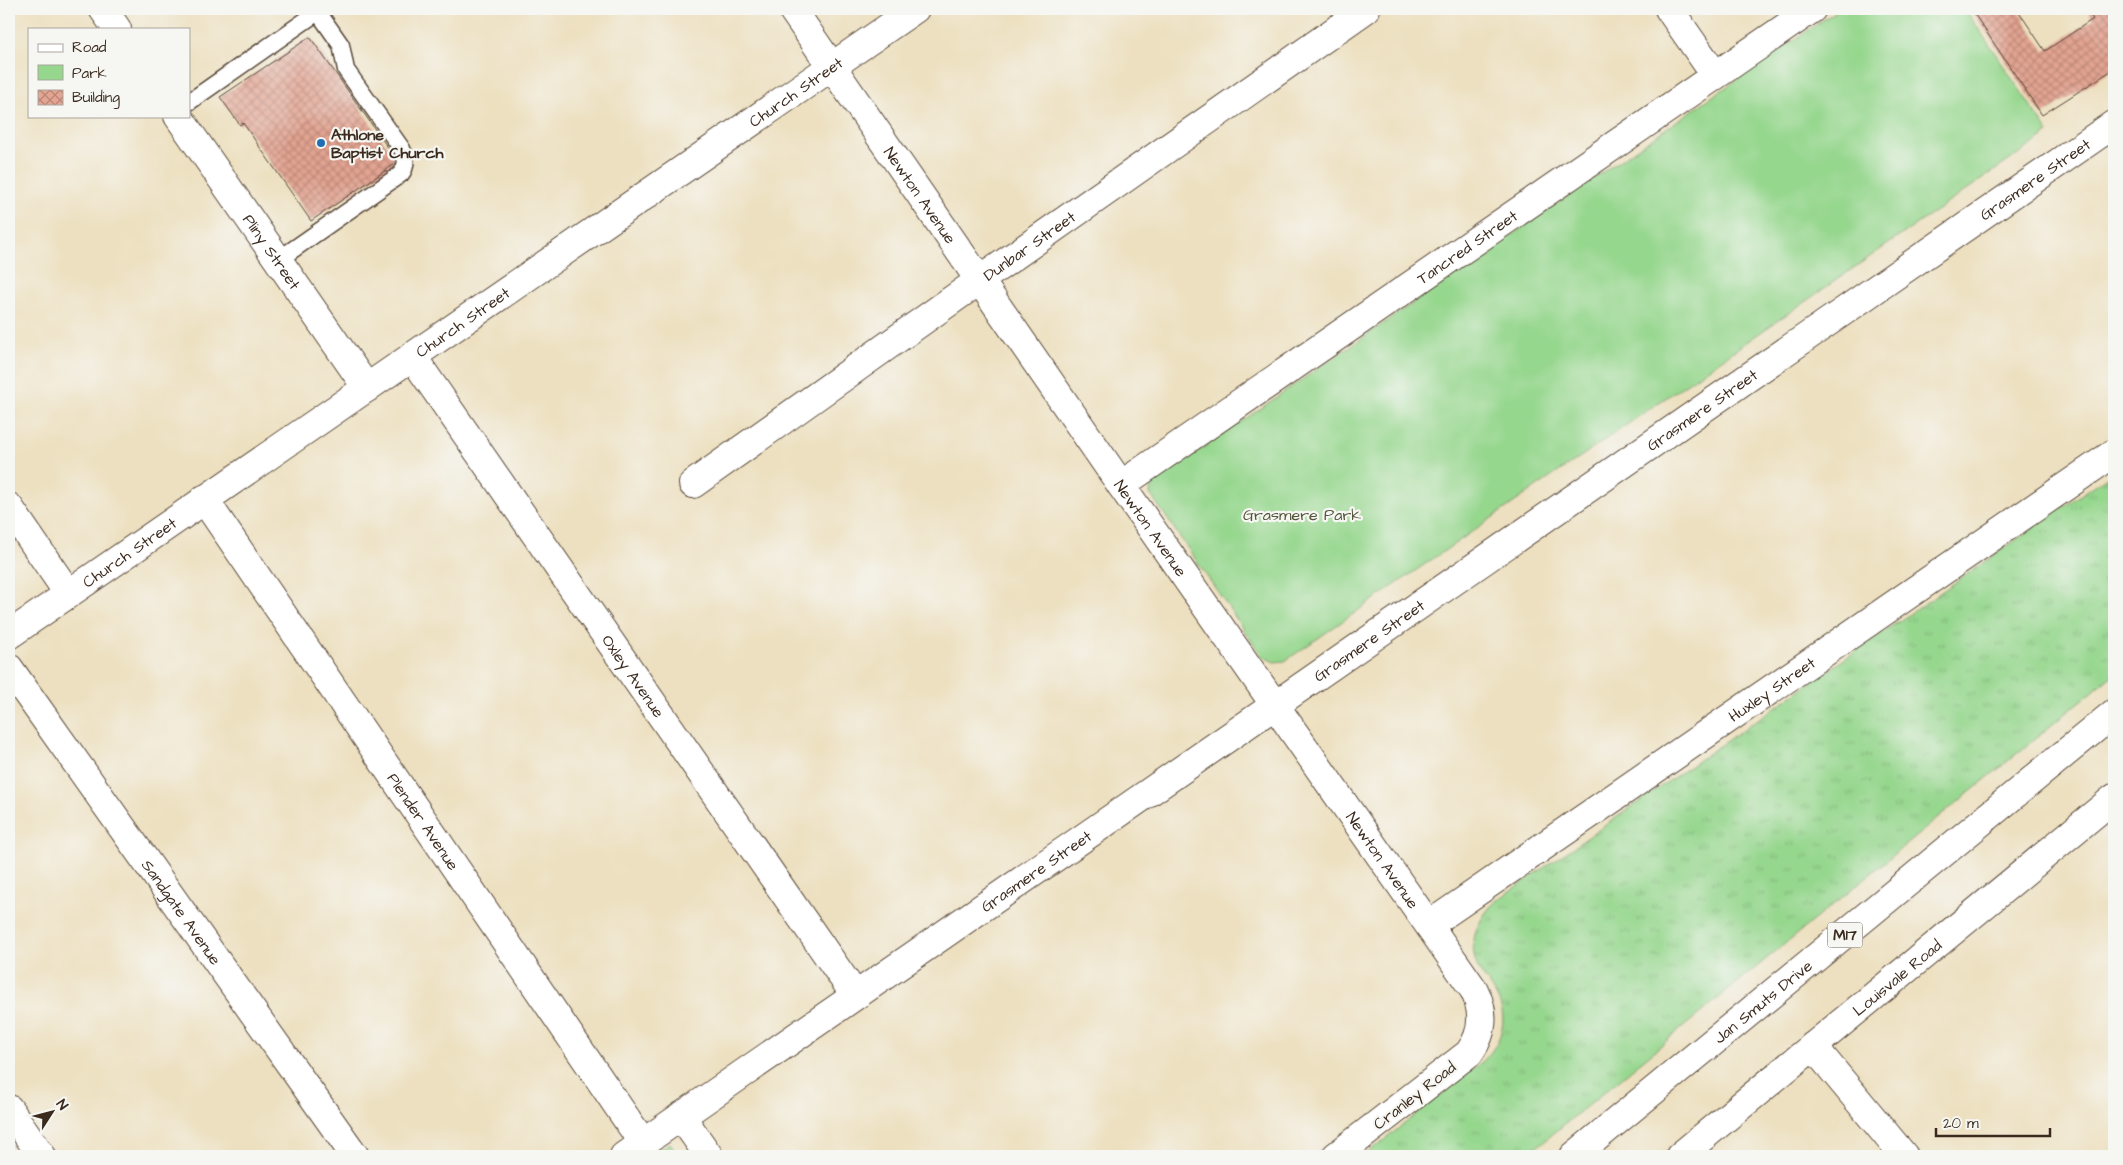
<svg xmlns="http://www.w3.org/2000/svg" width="2123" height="1165" font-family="'Architects Daughter',sans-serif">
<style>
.grass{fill:url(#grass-tufts);stroke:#688056}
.park{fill:#96d78e;stroke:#688056}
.building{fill:url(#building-cross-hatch)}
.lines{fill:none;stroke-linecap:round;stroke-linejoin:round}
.lane-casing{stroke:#564536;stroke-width:19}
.street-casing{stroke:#564536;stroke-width:30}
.primary-casing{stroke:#564536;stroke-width:30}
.lane{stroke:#fff;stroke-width:16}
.street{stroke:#fff;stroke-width:28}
.primary{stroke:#fff;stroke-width:28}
.poi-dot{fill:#1f6fb2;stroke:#f6f6f2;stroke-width:2}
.labels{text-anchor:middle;stroke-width:4.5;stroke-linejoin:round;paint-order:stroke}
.shield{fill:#f6f6f2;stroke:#73675e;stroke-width:1}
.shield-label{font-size:15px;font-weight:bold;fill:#3b2a1e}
.street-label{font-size:16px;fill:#3b2a1e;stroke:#f6f6f2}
.poi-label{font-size:16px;font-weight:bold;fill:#3b2a1e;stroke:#f6f6f2;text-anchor:start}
.park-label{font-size:16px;fill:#52553a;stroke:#f6f6f2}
</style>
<defs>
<pattern id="grass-tufts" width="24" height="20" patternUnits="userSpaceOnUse" patternTransform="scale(1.25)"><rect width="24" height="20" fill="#96d78e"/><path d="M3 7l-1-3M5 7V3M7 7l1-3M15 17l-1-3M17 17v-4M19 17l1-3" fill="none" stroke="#82b97a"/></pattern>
<pattern id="building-cross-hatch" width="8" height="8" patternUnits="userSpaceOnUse" patternTransform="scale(1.25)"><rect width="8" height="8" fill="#e3a492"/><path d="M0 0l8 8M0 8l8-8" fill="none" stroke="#b98677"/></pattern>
</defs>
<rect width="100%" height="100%" fill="#f6f6f2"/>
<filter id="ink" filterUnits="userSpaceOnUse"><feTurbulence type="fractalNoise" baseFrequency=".02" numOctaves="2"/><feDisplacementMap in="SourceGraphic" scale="10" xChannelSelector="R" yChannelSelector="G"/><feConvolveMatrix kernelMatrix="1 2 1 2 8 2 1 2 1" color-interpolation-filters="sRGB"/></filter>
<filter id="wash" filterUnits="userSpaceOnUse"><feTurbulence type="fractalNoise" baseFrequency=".0096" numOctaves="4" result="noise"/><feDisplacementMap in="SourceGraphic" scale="20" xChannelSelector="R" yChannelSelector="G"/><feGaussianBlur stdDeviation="1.12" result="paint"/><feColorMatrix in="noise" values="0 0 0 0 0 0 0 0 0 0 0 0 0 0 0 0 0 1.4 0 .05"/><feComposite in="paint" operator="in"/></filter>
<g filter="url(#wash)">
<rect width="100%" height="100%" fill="#ede0c0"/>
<path class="grass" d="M2114,472v202l-588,482h-162l119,-95c17,-17 26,-39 15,-62 -5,-11 -13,-19 -19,-29 -13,-25 -2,-51 17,-69z
M670,1143l9,13h-29z"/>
<path class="park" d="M1839,9h126l84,124 -764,528 -11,1 -12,-6 -109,-158 -3,-4 1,-10z"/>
<g id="blocks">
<path class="building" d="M1971,9h46l28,42 48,-32 -7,-10h28v60l-72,46z
M310,37l88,125 -87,59 -68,-98 -3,2 -20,-28z"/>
</g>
</g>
<g filter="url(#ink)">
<use href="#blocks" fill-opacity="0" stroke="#564536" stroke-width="1"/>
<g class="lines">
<defs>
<path id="lane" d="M189,102l133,-93
M278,260l123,-86c6,-8 6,-15 1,-25l-56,-79 -5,-25 -23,-33"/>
<g id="street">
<path d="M103,9l14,20"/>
<path id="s1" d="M792,9l329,476 353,505c11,22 10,43 -5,63l-133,103"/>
<path d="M1669,9l46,66"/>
<path id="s2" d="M178,116l189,272"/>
<path id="s3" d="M412,356l443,639"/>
<path id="s4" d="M693,484l287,-204 386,-271"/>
<path id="s5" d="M1121,485l691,-476"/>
<path id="s6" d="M204,499l439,644"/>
<path d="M9,507l59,86"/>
<path id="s7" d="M9,635l906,-626"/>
<path id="s8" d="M9,668l346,488"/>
<path id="s9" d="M1429,925l685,-472"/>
<path d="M1813,1046l91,110"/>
<path d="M9,1109l33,47"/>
<path d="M681,1116l28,40"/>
<path id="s10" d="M624,1156l1490,-1032"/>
<path id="s11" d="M1680,1156l434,-358"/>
</g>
<g id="primary">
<path id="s12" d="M1574,1156l540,-443"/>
</g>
</defs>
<use href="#lane" class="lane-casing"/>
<use href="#street" class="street-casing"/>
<use href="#primary" class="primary-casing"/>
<use href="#lane" class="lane"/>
<use href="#street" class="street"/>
<use href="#primary" class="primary"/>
</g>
</g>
<circle class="poi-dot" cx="321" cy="143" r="5"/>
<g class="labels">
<rect class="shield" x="1827.5" y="922.5" width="35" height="25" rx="4"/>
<g class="shield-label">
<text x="1845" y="940">M17</text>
</g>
<g class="street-label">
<text dy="6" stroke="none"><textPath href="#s7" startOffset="956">Church Street</textPath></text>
<text dy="6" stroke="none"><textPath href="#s10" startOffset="1716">Grasmere Street</textPath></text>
<text dy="6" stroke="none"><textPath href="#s1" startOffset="226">Newton Avenue</textPath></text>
<text dy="6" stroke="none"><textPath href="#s4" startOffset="412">Dunbar Street</textPath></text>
<text dy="6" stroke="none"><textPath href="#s5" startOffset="420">Tancred Street</textPath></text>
<text dy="6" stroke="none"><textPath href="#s2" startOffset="165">Pliny Street</textPath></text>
<text dy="6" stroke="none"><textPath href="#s7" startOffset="551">Church Street</textPath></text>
<text dy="6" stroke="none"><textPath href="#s10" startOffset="1311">Grasmere Street</textPath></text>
<text dy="6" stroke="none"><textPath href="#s1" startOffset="631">Newton Avenue</textPath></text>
<text dy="6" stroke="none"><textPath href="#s7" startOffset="146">Church Street</textPath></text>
<text dy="6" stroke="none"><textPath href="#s10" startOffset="906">Grasmere Street</textPath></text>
<text dy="6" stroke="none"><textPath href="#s3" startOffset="389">Oxley Avenue</textPath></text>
<text dy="6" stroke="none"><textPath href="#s9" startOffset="416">Huxley Street</textPath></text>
<text dy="6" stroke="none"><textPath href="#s6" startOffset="390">Plender Avenue</textPath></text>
<text dy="6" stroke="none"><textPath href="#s1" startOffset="1036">Newton Avenue</textPath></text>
<text dy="6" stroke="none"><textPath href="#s10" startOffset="501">Grasmere Street</textPath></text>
<text dy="6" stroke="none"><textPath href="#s8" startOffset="299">Sandgate Avenue</textPath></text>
<text dy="6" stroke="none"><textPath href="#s11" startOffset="281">Louisvale Road</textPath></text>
<text dy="6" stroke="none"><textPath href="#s12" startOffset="244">Jan Smuts Drive</textPath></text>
<text transform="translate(1414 1095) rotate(-38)" y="6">Cranley Road</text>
</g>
<g class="poi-label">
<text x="331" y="140">Athlone<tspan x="331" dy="18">Baptist Church</tspan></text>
</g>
<g class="park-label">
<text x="1302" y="520">Grasmere Park</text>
</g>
</g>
<rect width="2123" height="1165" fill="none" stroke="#f6f6f2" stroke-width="30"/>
<rect x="28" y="28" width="162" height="90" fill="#f6f6f2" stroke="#aba49d"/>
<rect x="38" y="44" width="25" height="8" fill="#ffffff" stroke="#aba49d"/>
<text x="72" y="52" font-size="15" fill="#3b2a1e">Road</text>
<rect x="38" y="65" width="25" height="15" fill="#96d78e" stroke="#aba49d"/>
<text x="72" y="78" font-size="15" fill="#3b2a1e">Park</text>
<rect x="38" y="90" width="25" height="15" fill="url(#building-cross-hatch)" stroke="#aba49d"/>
<text x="72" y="102" font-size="15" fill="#3b2a1e">Building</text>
<g transform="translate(52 1112) rotate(54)" stroke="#f6f6f2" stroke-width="4" paint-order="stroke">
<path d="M0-4L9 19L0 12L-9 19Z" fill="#3b2a1e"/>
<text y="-8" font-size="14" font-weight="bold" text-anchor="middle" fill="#3b2a1e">N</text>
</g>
<path d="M1936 1128v8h114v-8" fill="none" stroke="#3b2a1e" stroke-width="2.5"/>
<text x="1943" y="1128" font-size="15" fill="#3b2a1e" stroke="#f6f6f2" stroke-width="4" paint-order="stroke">20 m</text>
</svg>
